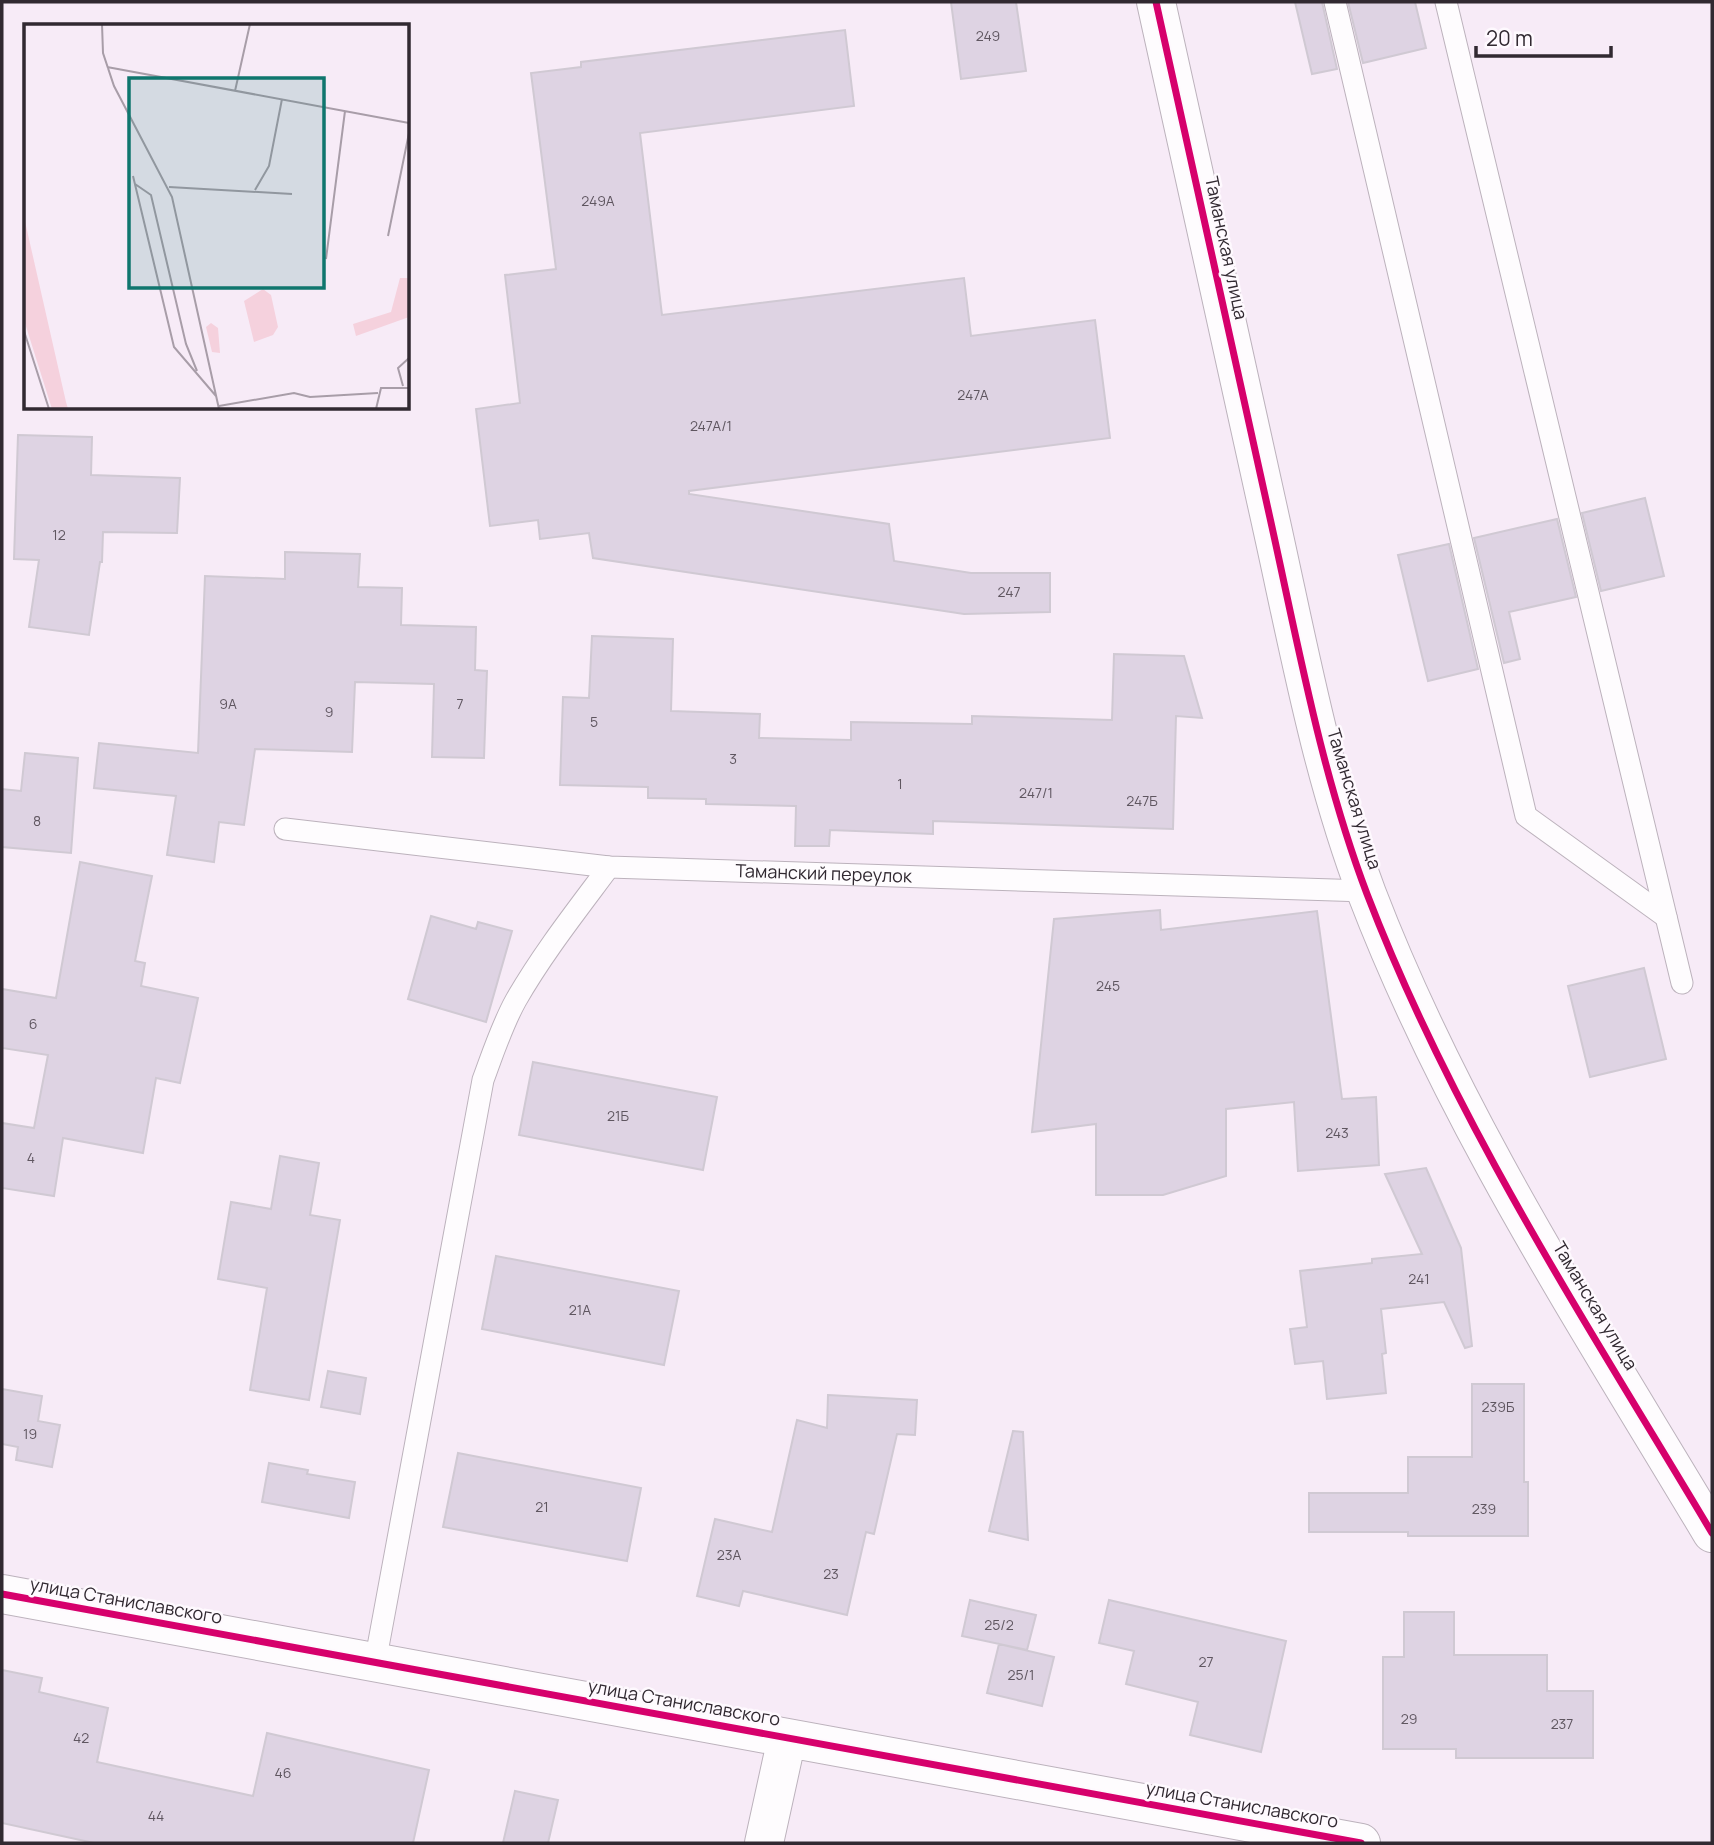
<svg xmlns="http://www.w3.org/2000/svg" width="1714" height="1845" font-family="Manrope,sans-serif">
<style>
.building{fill:#ded3e3;stroke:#d0c9d3;stroke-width:2}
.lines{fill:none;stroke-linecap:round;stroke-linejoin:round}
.lane-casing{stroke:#bcb2bc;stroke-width:23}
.street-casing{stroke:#bcb2bc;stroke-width:40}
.secondary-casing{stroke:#bcb2bc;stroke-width:40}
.lane{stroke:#fefcfe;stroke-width:21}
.street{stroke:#fefcfe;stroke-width:38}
.secondary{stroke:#fefcfe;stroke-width:38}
.cycleway-casing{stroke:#fef9fe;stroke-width:11}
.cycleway{stroke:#d6006c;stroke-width:7}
.labels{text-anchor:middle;stroke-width:5;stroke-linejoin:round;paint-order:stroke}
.number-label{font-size:14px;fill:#5f5660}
.street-label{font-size:18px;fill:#312931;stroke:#fef9fe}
.inset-road{fill:none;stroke:#a89da8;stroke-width:2}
.view{fill:#0f766e;fill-opacity:0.15;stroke:#0f766e;stroke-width:3.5}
.inset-edge{fill:none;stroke:#312931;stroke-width:3.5}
</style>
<rect width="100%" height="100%" fill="#f7ebf7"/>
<path class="building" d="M951,2h65l10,69 -65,8z
M1295,2h27l15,67 -25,5z
M1348,2h67l11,46 -63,15z
M845,30l9,76 -214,27 22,182 302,-37 7,58 124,-16 15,118 -421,53v3l200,30 5,37 77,12h79v39l-86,2 -371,-56 -4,-25 -49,6 -2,-19 -48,6 -14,-117 44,-6 -15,-128 51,-6 -25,-196 50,-6v-5z
M18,435l74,2 -1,38 89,3 -3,55 -74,-1 -1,30h-2l-11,73 -60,-8 10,-67 -25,-1z
M1645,498l19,78 -63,15 -19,-78z
M1557,519l19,78 -67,15 11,47 -16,4 -30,-125z
M1449,544l29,125 -50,12 -30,-126z
M285,552l75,2 -2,33 44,1 -1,37 75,2 -1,43 12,1 -3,87 -52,-1 2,-73 -79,-2 -3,70 -97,-3 -11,76 -25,-3 -5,40 -47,-7 9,-59 -82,-8 5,-45 99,10 7,-177 80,3z
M592,636l81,3 -2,72 89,3 -1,24 92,2v-18l121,2v-8l140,4 2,-66 70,2 18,62 -26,-2 -3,113 -240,-8v13l-103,-4 -1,16h-34l1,-40 -90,-2v-5l-58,-1v-11l-88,-2 3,-88 26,1z
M25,753l53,5 -7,95 -69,-6v-58l19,2z
M80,862l72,14 -17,85 10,2 -4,23 57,12 -18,85 -24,-5 -13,75 -80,-15 -9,58 -52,-8v-65l32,5 14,-73 -46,-7v-59l54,9z
M1160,910l1,20 156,-19 25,188 34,-2 3,68 -81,6 -4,-69 -68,7v67l-63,19h-67v-71l-64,8 22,-213z
M431,916l45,13 2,-7 34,9 -26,91 -78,-23z
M1644,968l22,91 -76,18 -22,-91z
M533,1062l184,35 -14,73 -184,-35z
M280,1156l39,7 -9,52 30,5 -31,180 -59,-10 17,-102 -49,-9 13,-77 40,7z
M1426,1168l35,80 11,98 -7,2 -21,-46 -63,7 5,44 -4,1 4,39 -59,6 -4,-38 -28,3 -5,-35 17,-2 -7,-56 72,-8v-4l50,-5 -37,-80z
M496,1256l183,35 -15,74 -182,-36z
M328,1371l38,7 -6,36 -39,-7z
M1472,1384h52v98h4v54h-120v-4h-99v-39h99v-36h64z
M2,1389l40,7 -4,25 22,4 -8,42 -36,-7 2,-13 -16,-3z
M828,1395l89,5 -2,35 -18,-1 -23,100 -8,-2 -19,83 -104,-24 -4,15 -42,-10 18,-77 57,13 25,-112 30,8z
M1013,1431l10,1 5,108 -39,-9z
M458,1453l183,35 -14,73 -184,-34z
M269,1463l39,7 -1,4 48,8 -6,36 -87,-16z
M970,1600l66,15 -9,35 -65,-14z
M1109,1600l177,41 -25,111 -71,-17 8,-33 -72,-18 8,-33 -35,-8z
M1404,1612h50v43h93v36h46v67h-137v-9h-73v-92h21z
M999,1644l55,13 -12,49 -55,-13z
M2,1670l40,8 -3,14 69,16 -11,54 156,34 14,-63 162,37 -16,73h-319l-92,-20z
M515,1791l43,9 -10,43h-45z"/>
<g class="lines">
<defs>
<g id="lane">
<path d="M1335,2l191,814 140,101"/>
<path d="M1446,2l236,981"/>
<path id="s1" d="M285,829l324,38 757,24"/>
<path d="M375,1663l108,-583c10,-27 19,-55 33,-80 27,-47 61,-90 93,-133"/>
</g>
<path id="street" d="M2,1594l1359,249
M764,1843l23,-105"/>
<path id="secondary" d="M1156,2c38,172 76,344 114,516 28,126 51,255 97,376 87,227 221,431 345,639"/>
</defs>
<use href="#lane" class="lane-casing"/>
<use href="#street" class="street-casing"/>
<use href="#secondary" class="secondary-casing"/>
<use href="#lane" class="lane"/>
<use href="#street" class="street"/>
<use href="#secondary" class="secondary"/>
<defs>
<path id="cycleway" d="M1156,2c38,172 76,344 114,516 28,126 51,255 97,376 87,227 221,431 345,639
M2,1594l1359,249"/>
</defs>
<use href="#cycleway" class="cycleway-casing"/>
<use href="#cycleway" class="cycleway"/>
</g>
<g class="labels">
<g class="number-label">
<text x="988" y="41">249</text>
<text x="598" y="206">249А</text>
<text x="973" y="400">247А</text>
<text x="711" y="431">247А/1</text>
<text x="59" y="540">12</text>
<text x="1009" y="597">247</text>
<text x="228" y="709">9А</text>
<text x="460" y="709">7</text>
<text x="329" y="717">9</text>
<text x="594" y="727">5</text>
<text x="733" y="764">3</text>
<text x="900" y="789">1</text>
<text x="1036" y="798">247/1</text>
<text x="1142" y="806">247Б</text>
<text x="37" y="826">8</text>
<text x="1108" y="991">245</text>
<text x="33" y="1029">6</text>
<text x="618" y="1121">21Б</text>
<text x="1337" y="1138">243</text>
<text x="31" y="1163">4</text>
<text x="1419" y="1284">241</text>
<text x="580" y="1315">21А</text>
<text x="1498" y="1412">239Б</text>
<text x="30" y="1439">19</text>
<text x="542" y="1512">21</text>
<text x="1484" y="1514">239</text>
<text x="729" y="1560">23А</text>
<text x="831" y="1579">23</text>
<text x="999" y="1630">25/2</text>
<text x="1206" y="1667">27</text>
<text x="1021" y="1680">25/1</text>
<text x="1409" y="1724">29</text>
<text x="1562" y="1729">237</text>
<text x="81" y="1743">42</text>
<text x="283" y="1778">46</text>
<text x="156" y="1821">44</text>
</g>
<g class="street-label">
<text transform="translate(1226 248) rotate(78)" y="6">Таманская улица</text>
<text transform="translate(1354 799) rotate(73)" y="6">Таманская улица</text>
<text dy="6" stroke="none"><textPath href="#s1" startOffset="541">Таманский переулок</textPath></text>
<text transform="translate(1595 1306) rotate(59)" y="6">Таманская улица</text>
<text transform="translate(126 1601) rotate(10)" y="6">улица Станиславского</text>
<text transform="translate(684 1703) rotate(10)" y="6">улица Станиславского</text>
<text transform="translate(1242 1805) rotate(10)" y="6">улица Станиславского</text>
</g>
</g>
<g transform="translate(24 24)">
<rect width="385" height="385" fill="#f7ebf7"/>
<path d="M0,193l42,185 2,7h-16l-28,-89zM376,254h9v39l-53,19 -3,-12 38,-12zM239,265l8,6 7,32 -5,8 -19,7 -10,-41zM187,299l7,5 2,25 -8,-1 -6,-25z" fill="#f5d1dd"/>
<path class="inset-road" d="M78,0l1,29 11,33 58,111 47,212M83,43l302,56M211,67l15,-67M109,152l41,171 42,49M111,160l16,11 35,149 11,27M145,163l123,7M231,166l14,-24 13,-67M364,212l21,-103M302,235l19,-148M0,307l25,78M379,362l-5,-18 11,-10M195,382l75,-13 16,4 68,-4M352,385l5,-21h28"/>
<path class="view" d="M105,54h195v210h-195z"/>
<rect width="385" height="385" class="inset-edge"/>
</g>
<rect width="1714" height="1845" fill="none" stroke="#312931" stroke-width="7"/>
<path d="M1476 46v10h135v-10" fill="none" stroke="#312931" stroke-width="3.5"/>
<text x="1486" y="46" font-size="21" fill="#312931" stroke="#fef9fe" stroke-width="5" paint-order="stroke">20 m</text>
</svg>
